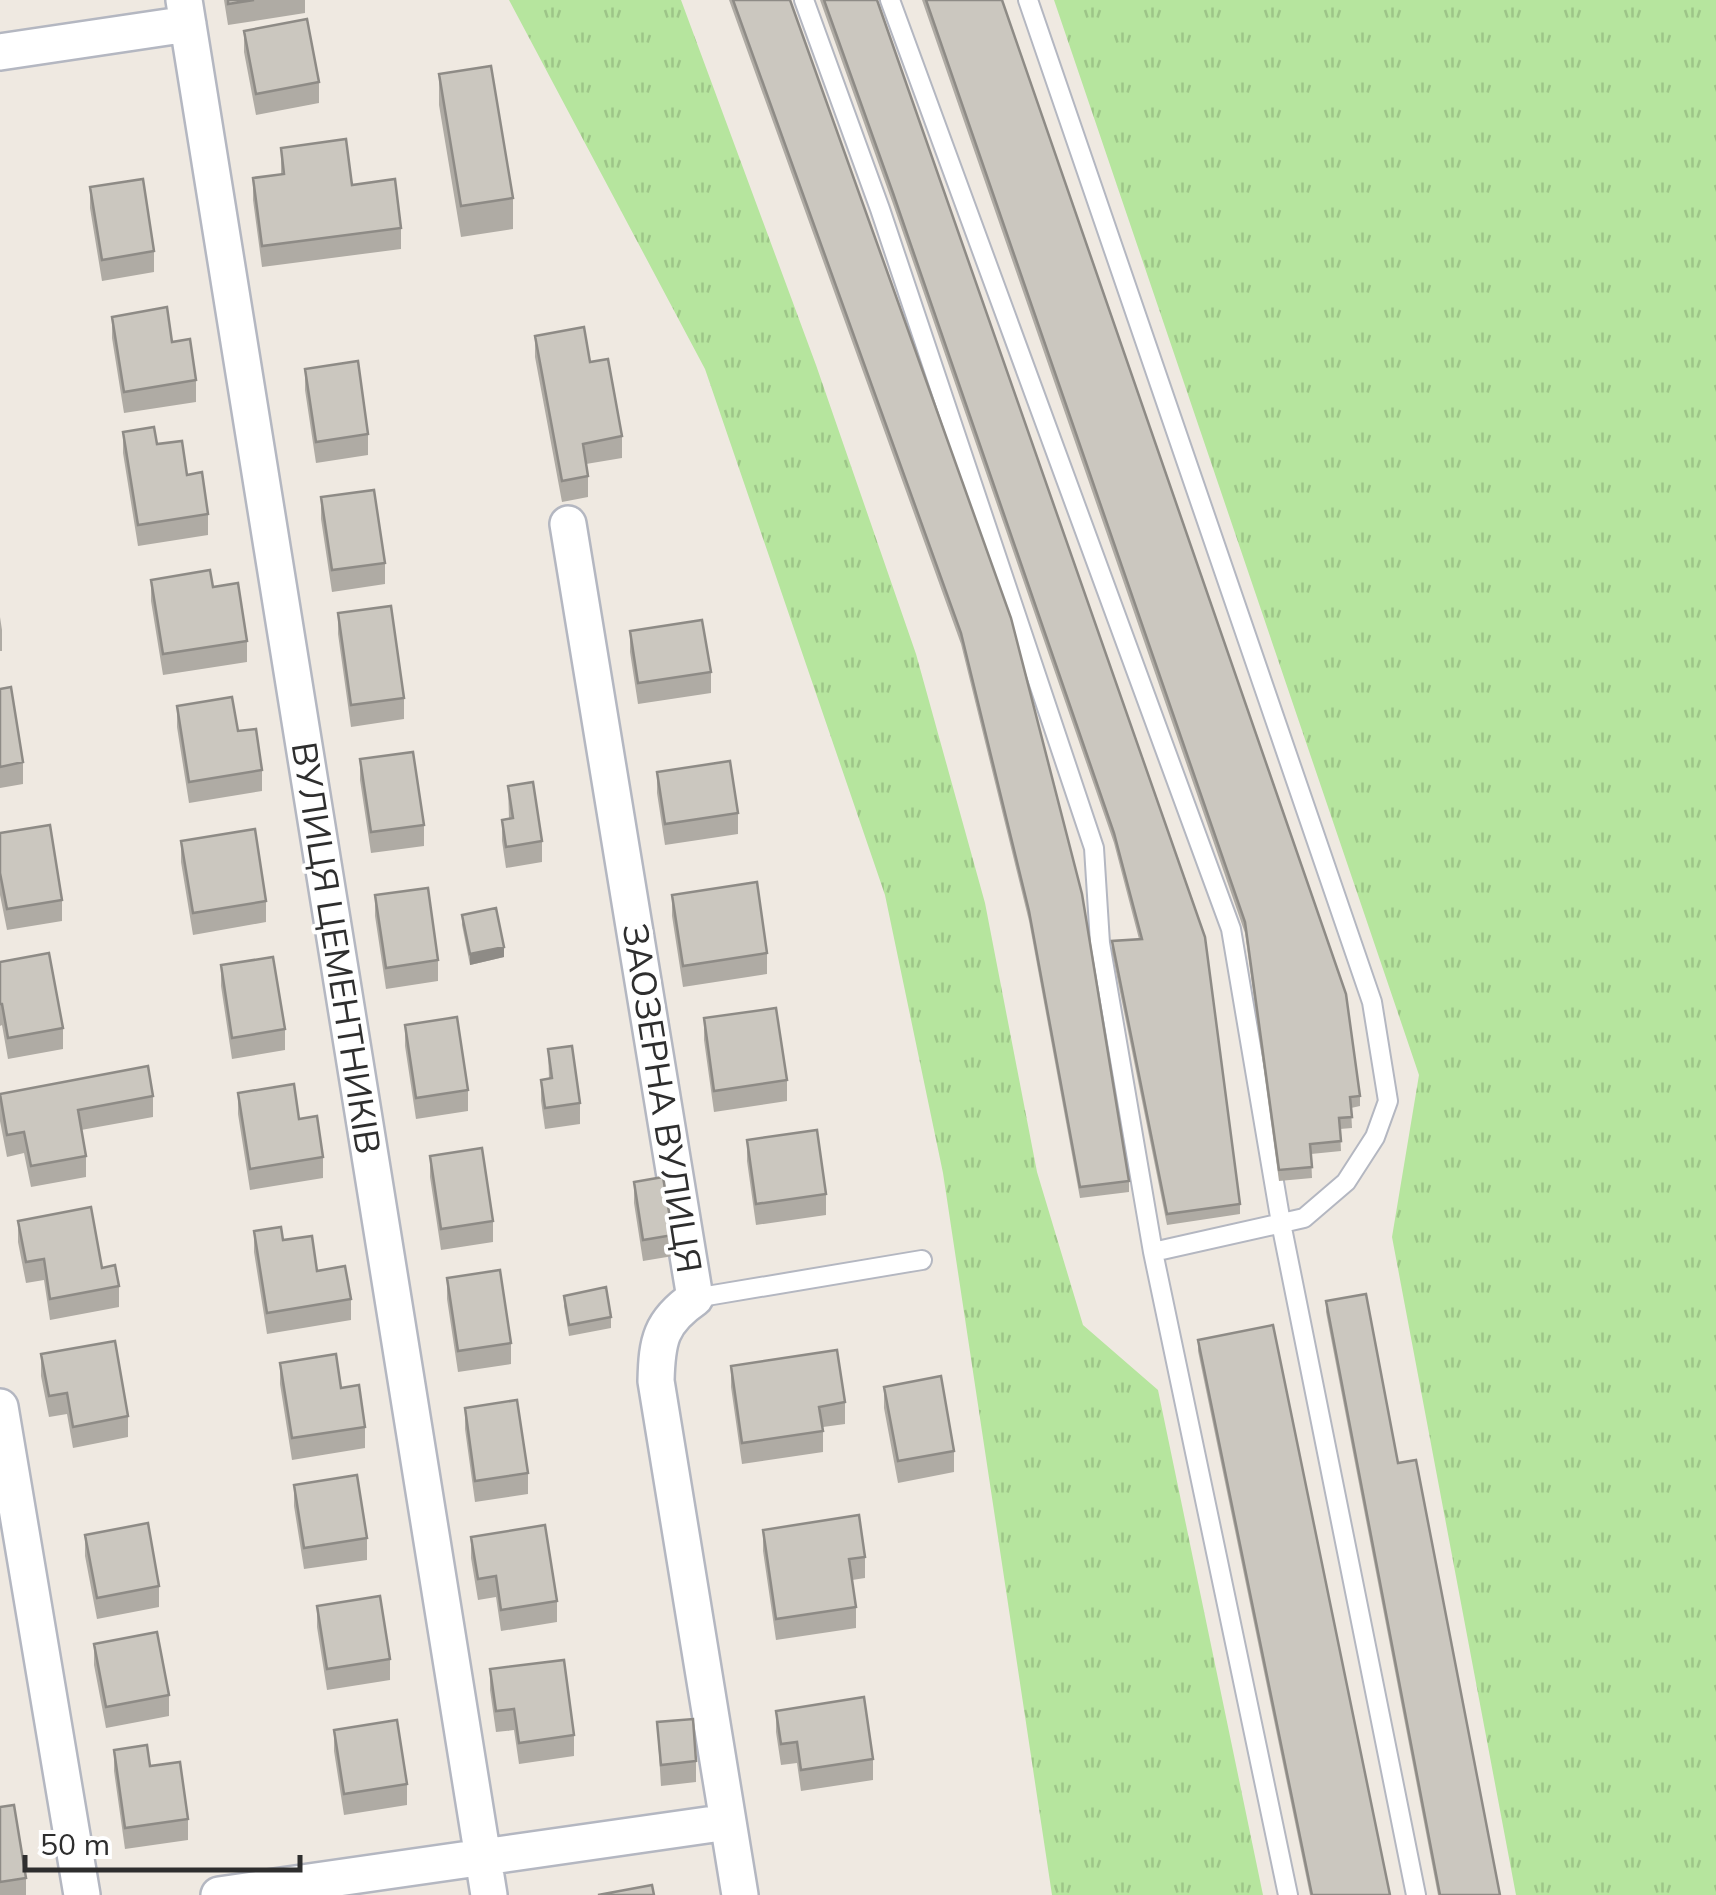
<svg xmlns="http://www.w3.org/2000/svg" width="1716" height="1895" font-family="Mulish,sans-serif">
<style>
.grass{fill:url(#grass-tufts)}
.lines{fill:none;stroke-linecap:round;stroke-linejoin:round}
.service-casing{stroke:#b4b7c1;stroke-width:22}
.minor-casing{stroke:#b4b7c1;stroke-width:40}
.service{stroke:#fff;stroke-width:18}
.minor{stroke:#fff;stroke-width:35}
.wall{fill:#afaba4}
.shaded-wall{fill:#8e8b86}
.building{fill:#cbc7bf;stroke:#8e8b86;stroke-width:2.5}
.labels{text-anchor:middle;stroke-width:8;stroke-linejoin:round;paint-order:stroke}
.street-label{font-size:35px;fill:#2e2e2e;stroke:#fff}
</style>
<defs>
<pattern id="grass-tufts" width="24" height="20" patternUnits="userSpaceOnUse" patternTransform="scale(2.5)"><rect width="24" height="20" fill="#b6e59e"/><path d="M3 7l-1-3M5 7V3M7 7l1-3M15 17l-1-3M17 17v-4M19 17l1-3" fill="none" stroke="#9dc588"/></pattern>
</defs>
<rect width="100%" height="100%" fill="#efe9e1"/>
<path class="grass" d="M509,0h172l135,365 100,289 69,249 52,269 46,153 75,65 105,505h-211l-109,-722 -58,-278 -180,-526z
M1054,0h662v1895h-200l-124,-658 27,-162z"/>
<g class="lines">
<defs>
<path id="service" d="M804,0l76,209 214,639 6,95 53,309 135,643
M890,0l341,929 50,294 135,672
M1028,0l344,1002 16,99 -13,36 -29,45 -42,36 -151,34
M695,1298l227,-38"/>
<path id="minor" d="M184,0l305,1895
M0,52l188,-28
M568,524l127,774c-35,24 -38,43 -39,83l84,514
M0,1407l82,488
M219,1895l509,-73"/>
</defs>
<use href="#service" class="service-casing"/>
<use href="#minor" class="minor-casing"/>
<use href="#service" class="service"/>
<use href="#minor" class="minor"/>
</g>
<path class="wall" d="M224,0h81v13l-77,12z
M729,0h61l339,1181v11l-49,6 -51,-277 -68,-277z
M820,0h57l363,1204v10l-73,11 -55,-273v-11l27,-2 -25,-96 -221,-639z
M922,0h80l358,1096v10l-9,2 1,20 -12,1 1,22 -30,3 1,24 -33,3 -34,-248z
M244,31l75,51v21l-63,12 -12,-63z
M439,74l74,124v31l-52,8 -22,-132z
M281,148l71,37 49,43v21l-139,18 -9,-67v-22l28,-3z
M90,187l64,64v21l-52,9 -12,-73z
M112,317l60,25 24,38v22l-72,11 -12,-75z
M535,336l55,26 32,74v22l-36,6 2,12v21l-26,5 -27,-145z
M305,369l63,65v21l-52,8 -11,-73z
M123,432l34,12 30,31 21,39v21l-70,11 -15,-93z
M321,497l64,66v21l-53,8 -11,-73z
M151,580l62,7 34,54v21l-84,13 -12,-74z
M338,613l66,85v21l-53,8 -13,-93z
M0,617l2,13v21h-2z
M630,631l81,41v21l-73,11 -8,-52z
M0,689l23,73v22l-23,4z
M177,706l61,25 24,39v21l-73,12 -12,-76z
M360,759l64,66v21l-53,7 -11,-73z
M657,772l81,41v21l-73,11 -8,-52z
M508,786l34,55v21l-36,6 -4,-27v-21l7,-1z
M0,833l62,67v21l-55,9 -7,-35z
M181,841l85,60v21l-73,13 -12,-73z
M375,895l63,65v21l-52,8 -11,-73z
M672,895l95,58v21l-84,13 -11,-71z
M462,915l42,42 -34,8 -8,-40z
M0,962l63,66v21l-55,10 -6,-34 -2,1z
M221,965l64,64v21l-53,9 -11,-73z
M704,1018l83,62v21l-73,11 -10,-72z
M405,1025l63,65v21l-52,8 -11,-73z
M548,1049l32,54v21l-35,5 -4,-28v-21l8,-1z
M238,1093l61,26 24,38v21l-73,12 -12,-76z
M0,1094l153,2v21l-72,13 5,26v21l-55,10 -7,-34 -17,4 -7,-36z
M747,1140l79,54v21l-70,10 -9,-64z
M430,1156l63,65v21l-52,8 -11,-73z
M634,1182l39,53v21l-30,5 -9,-58z
M18,1221l84,47 17,18v21l-69,13 -6,-40 -18,3 -8,-41z
M254,1231l29,9 68,59v21l-84,14 -13,-82z
M447,1278l64,65v21l-53,8 -11,-73z
M564,1296l47,21v11l-42,8 -5,-30z
M1326,1301l72,162 102,432h-62l-112,-583z
M1198,1340l192,555h-80l-112,-544z
M41,1354l87,62v21l-55,11 -6,-34 -18,3 -8,-41z
M280,1363l61,25 24,39v21l-73,12 -12,-76z
M731,1366l114,36v22l-22,3v25l-81,12 -11,-77z
M884,1387l70,64v21l-56,11 -14,-75z
M465,1408l63,65v21l-53,8 -10,-73z
M294,1485l73,53v22l-63,9 -10,-63z
M763,1530l102,27v21l-13,2 4,27v21l-80,12 -13,-89z
M85,1535l74,51v21l-62,12 -12,-63z
M471,1537l86,64v21l-56,9 -5,-34 -18,3 -7,-42z
M317,1606l73,53v21l-63,10 -10,-63z
M94,1644l75,51v21l-63,12 -12,-63z
M490,1669l84,66v21l-55,8 -5,-34 -18,2 -6,-42z
M776,1711l97,48v21l-72,11 -4,-28 -16,2 -5,-33z
M657,1722l39,39v21l-35,4z
M334,1730l73,54v21l-63,10 -10,-64z
M114,1750l36,16 38,53v21l-63,9 -11,-78z
M0,1807l26,71v17h-26z"/>
<path class="shaded-wall" d="M504,947v10l-34,8v-11z"/>
<path class="building" d="M228,0h26l-26,4z
M733,0h57l221,618 71,276 47,287 -49,6 -51,-276 -68,-278z
M824,0h53l328,937 35,267 -73,10 -55,-273 30,-2 -28,-106 -221,-640z
M926,0h76l344,994 14,102 -10,1 2,20 -13,1 2,23 -31,3 2,23 -33,3 -34,-248z
M307,19l12,63 -63,12 -12,-63z
M491,66l22,132 -52,8 -22,-132z
M346,139l6,46 43,-6 6,49 -139,18 -9,-68 31,-4 -3,-26z
M143,179l11,72 -52,9 -12,-73z
M167,307l5,35 18,-3 6,41 -72,12 -12,-75z
M584,327l6,35 18,-3 14,77 -39,8 5,32 -26,5 -27,-145z
M358,361l10,73 -52,8 -11,-73z
M154,427l3,17 25,-3 5,34 15,-3 6,42 -70,11 -15,-93z
M374,490l11,73 -53,7 -11,-73z
M210,570l3,17 25,-4 9,58 -84,13 -12,-74z
M391,606l13,92 -53,7 -13,-92z
M702,620l9,52 -73,11 -8,-52z
M11,687l12,75 -23,5v-78z
M232,697l6,34 18,-2 6,41 -73,12 -12,-76z
M413,752l11,73 -53,7 -11,-73z
M730,761l8,52 -73,11 -8,-52z
M533,782l9,59 -36,6 -4,-27 11,-2 -5,-32z
M50,825l12,75 -55,9 -7,-36v-40z
M255,829l11,72 -73,12 -12,-72z
M757,882l10,71 -84,13 -11,-71z
M428,888l10,72 -52,8 -11,-73z
M496,908l8,39 -34,7 -8,-39z
M49,953l14,75 -55,10 -6,-34h-2v-42z
M273,957l12,72 -53,9 -11,-73z
M776,1008l11,72 -73,11 -10,-73z
M457,1017l11,73 -52,8 -11,-73z
M572,1046l8,57 -35,5 -4,-28 11,-2 -4,-29z
M148,1066l5,30 -75,14 8,46 -55,10 -7,-34 -17,3 -7,-41z
M294,1084l5,35 18,-3 6,41 -73,12 -12,-76z
M817,1130l9,64 -70,10 -9,-64z
M482,1148l11,73 -52,8 -11,-73z
M663,1177l10,58 -30,5 -9,-58z
M91,1207l11,61 13,-3 4,21 -69,13 -6,-40 -18,3 -8,-41z
M281,1227l2,13 29,-4 5,35 28,-5 6,33 -84,14 -13,-82z
M500,1270l11,73 -53,8 -11,-73z
M606,1287l5,30 -42,8 -5,-29z
M1366,1294l32,169 18,-3 84,435h-60l-114,-594z
M1273,1325l117,570h-78l-114,-555z
M115,1341l13,75 -55,11 -6,-34 -18,3 -8,-42z
M837,1350l8,52 -26,5 4,24 -81,12 -11,-77z
M336,1354l5,34 18,-3 6,42 -73,11 -12,-75z
M941,1376l13,75 -56,10 -14,-74z
M517,1400l11,73 -53,8 -10,-73z
M357,1475l10,63 -63,10 -10,-63z
M859,1515l6,42 -16,2 7,48 -80,12 -13,-89z
M148,1523l11,63 -62,12 -12,-63z
M545,1525l12,76 -56,9 -5,-34 -18,3 -7,-42z
M380,1596l10,63 -63,10 -10,-63z
M157,1632l12,63 -63,12 -12,-63z
M564,1660l10,75 -55,8 -5,-34 -18,2 -6,-42z
M864,1697l9,62 -72,11 -4,-28 -16,2 -5,-33z
M693,1719l3,42 -35,4 -4,-43z
M397,1720l10,64 -63,10 -10,-64z
M147,1745l3,21 30,-4 8,57 -63,9 -11,-78z
M14,1805l12,73 -26,4v-75z
M652,1885l2,10h-56z"/>
<g class="labels">
<g class="street-label">
<text transform="translate(336 948) rotate(81)" y="12">ВУЛИЦЯ ЦЕМЕНТНИКІВ</text>
<text transform="translate(662 1098) rotate(81)" y="12">ЗАОЗЕРНА ВУЛИЦЯ</text>
</g>
</g>
<path d="M25 1855v15h275v-15" fill="none" stroke="#2e2e2e" stroke-width="5"/>
<text x="40" y="1855" font-size="30" fill="#2e2e2e" stroke="#ffffff" stroke-width="8" paint-order="stroke">50 m</text>
</svg>
